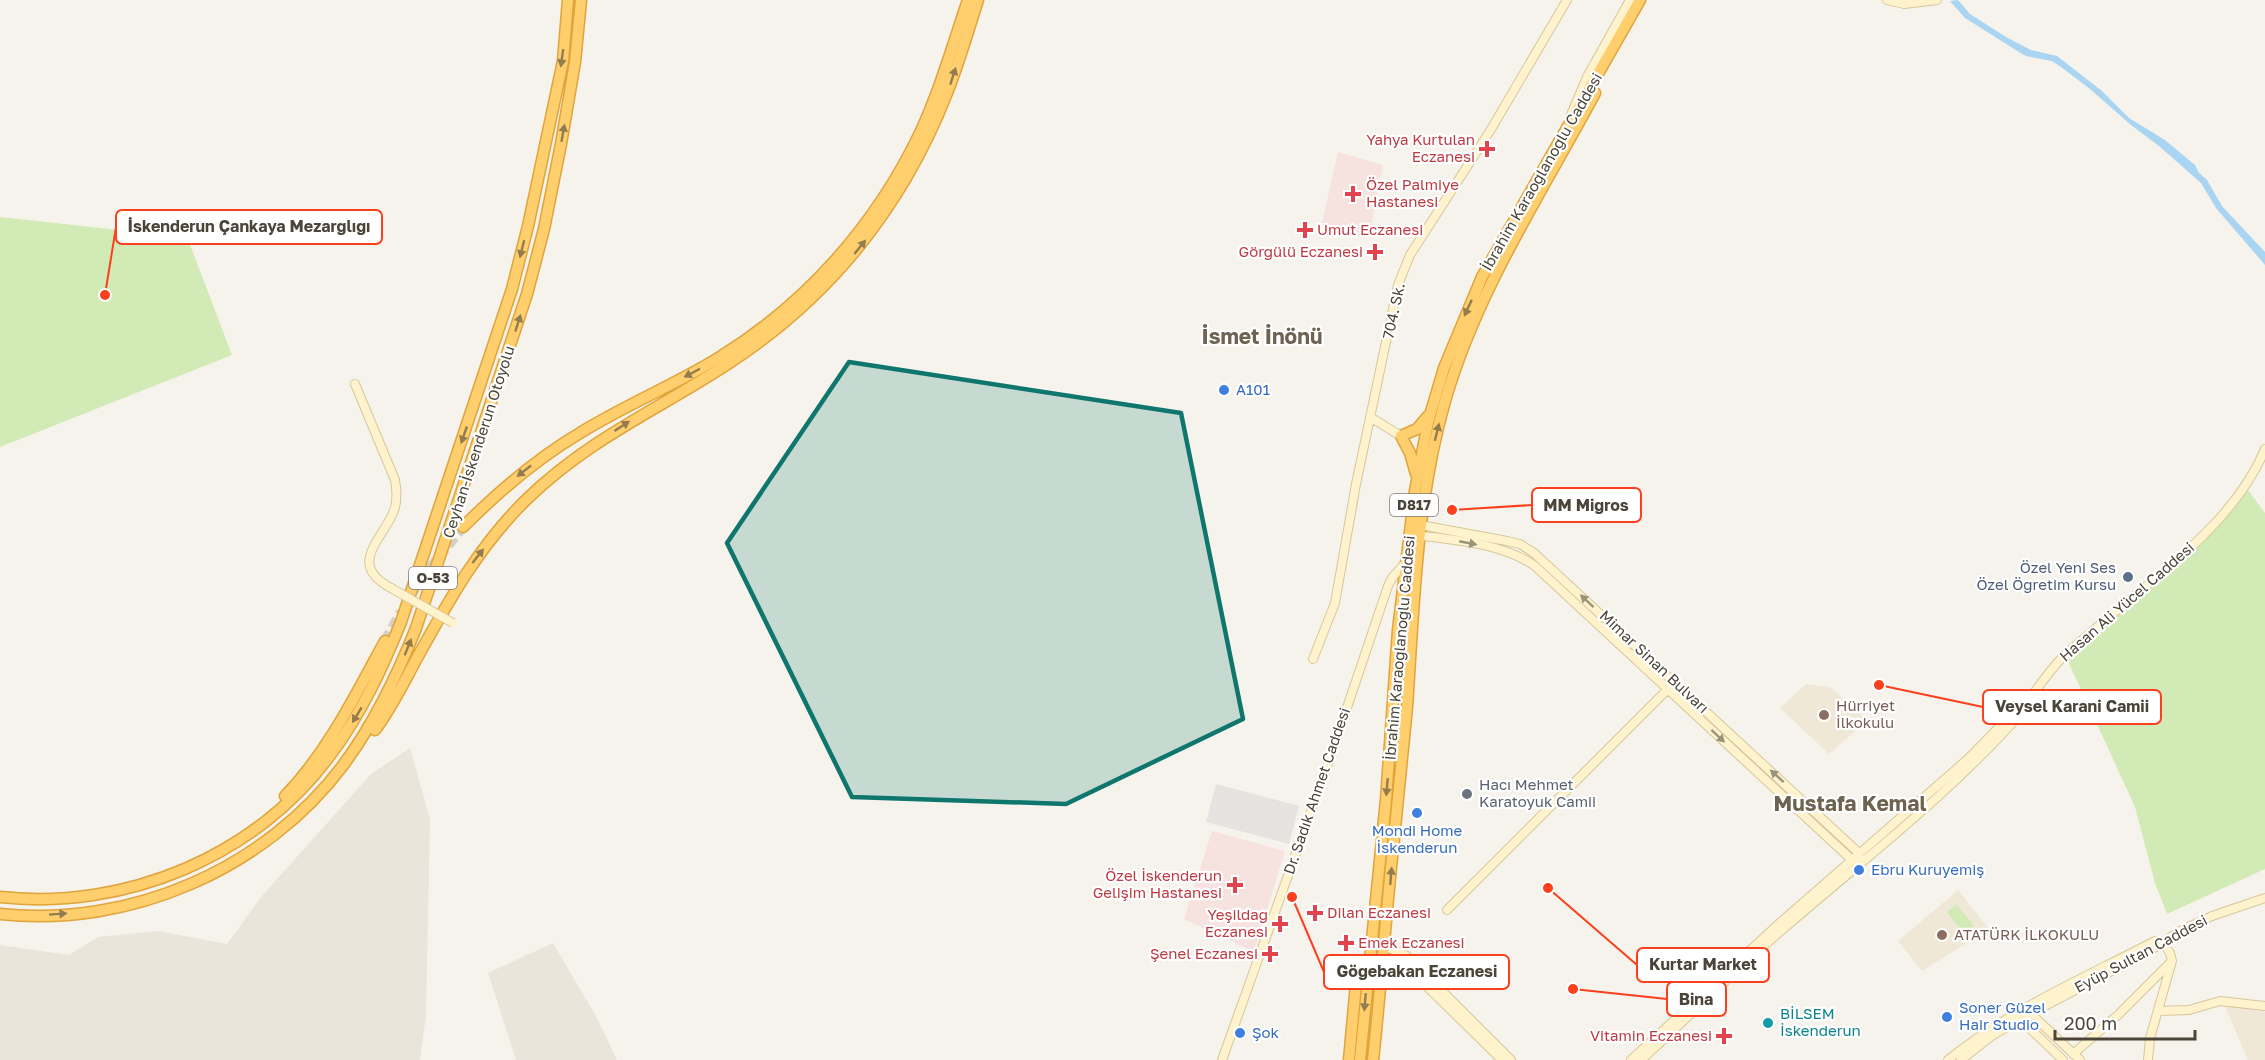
<svg xmlns="http://www.w3.org/2000/svg" width="2265" height="1060" font-family="'Golos Text',sans-serif">
<style>
.residential{fill:#eae5da}
.education{fill:#efe8d6}
.medical{fill:#f6e3e0}
.green{fill:#d2eab5}
.parking{fill:#e5e3e0}
.water{fill:#a9d4f2}
.lines{fill:none;stroke-linecap:round;stroke-linejoin:round}
.highway-tunnel{stroke:#d4d0c8;stroke-width:10;stroke-dasharray:10 5;stroke-linecap:butt}
.secondary-casing{stroke:#d6c79b;stroke-width:10}
.highway-casing{stroke:#e0a43c;stroke-width:13}
.secondary{stroke:#fff3cd;stroke-width:8}
.highway{stroke:#ffcf6e;stroke-width:10}
.secondary-bridge-casing{stroke:#d6c79b;stroke-width:10;stroke-linecap:butt}
.secondary-bridge{stroke:#fff3cd;stroke-width:8}
.oneway{fill:#937c4e}
.oneway2{fill:#9c937c}
.marked{fill:#0f766e;fill-opacity:0.2;stroke:#0f766e;stroke-width:4.5;stroke-linejoin:round}
.health-dot{fill:#e0444e;stroke:#fff;stroke-width:2}
.shop-dot{fill:#3f7fe0;stroke:#fff;stroke-width:2}
.service-dot{fill:#5c6f8a;stroke:#fff;stroke-width:2}
.education-dot{fill:#8d6e63;stroke:#fff;stroke-width:2}
.worship-dot{fill:#6b7280;stroke:#fff;stroke-width:2}
.culture-dot{fill:#0f9aa8;stroke:#fff;stroke-width:2}
.labels{text-anchor:middle;stroke-width:4.5;stroke-linejoin:round;paint-order:stroke}
.shield{fill:#fff;stroke:#817c74;stroke-width:1.5}
.shield-label{font-size:14px;font-weight:bold;fill:#4b4439}
.health-label{font-size:15px;fill:#be3a42;stroke:#fff;text-anchor:end}
.street-label{font-size:15px;fill:#4b4439;stroke:#fff}
.shop-label{font-size:15px;fill:#366cbe;stroke:#fff;text-anchor:start}
.service-label{font-size:15px;fill:#4e5e75;stroke:#fff;text-anchor:end}
.education-label{font-size:15px;fill:#785e54;stroke:#fff;text-anchor:start}
.worship-label{font-size:15px;fill:#5b616d;stroke:#fff;text-anchor:start}
.culture-label{font-size:15px;fill:#0d838f;stroke:#fff;text-anchor:start}
.district-label{font-size:21px;font-weight:bold;fill:#6e6250;stroke:#fff}
.leader{fill:none;stroke:#fc3f1d;stroke-width:2}
.callout-dot{fill:#fc3f1d;stroke:#fff;stroke-width:2}
.callout{fill:#fff;stroke:#fc3f1d;stroke-width:2}
.callout-label{font-size:16px;text-anchor:middle;font-weight:bold;fill:#4b4439}
</style>
<rect width="100%" height="100%" fill="#f6f3ec"/>
<path class="residential" d="M410,748l20,71 -4,196 -6,45h-420v-115l69,10 29,-18 60,-6 69,13 34,-47 110,-123z
M553,943l44,75 20,42h-101l-28,-87z"/>
<path class="education" d="M1806,684l24,3 17,15 2,-1 17,20 -37,33 -49,-46z
M1958,890l31,39 -67,42 -24,-30z
M2224,1004l41,8v48h-17z"/>
<path class="medical" d="M1338,152l45,13 -14,71 -47,-13z
M1212,831l73,20 -31,101 -70,-33z"/>
<path class="green" d="M0,217l183,20 6,5 43,113 -232,92z
M2248,490l17,23v356l-98,45 -12,-31 -20,-76 -68,-148 54,-48 46,-34 44,-43z
M1957,904l17,22 -10,8 -17,-22z"/>
<path class="parking" d="M1216,784l83,22 -10,38 -83,-22z"/>
<path class="water" d="M1958,0l12,14 36,23 25,13 26,6 45,35 27,27 36,22 30,25 4,8 8,7 15,26 43,46v13l-49,-57 -15,-25 -42,-37 -28,-21 -41,-36 -29,-22 -9,-6 -26,-5 -7,-4 -54,-34 -15,-17z"/>
<g class="lines">
<path class="highway-tunnel" d="M412,593l18,-25 33,-41
M385,641l16,-29"/>
<defs>
<path id="secondary" d="M1887,0l17,4 33,-4
M1570,117l17,-40 43,-77
M355,384l40,96c2,11 3,22 -2,33 -13,29 -45,52 -2,75
M1370,417l31,19
M1415,535c39,5 87,8 120,31l317,294 9,2 -2,-9 -325,-300 -14,-9 -13,-3 -92,-17
M1313,659l22,-56 21,-119 42,-199 12,-30 80,-124 77,-131
M1447,910l223,-223
M1379,946l18,5 10,5 104,104
M1369,965l29,2 15,6 89,87
M2158,1011l31,-1 31,-9 45,5
M2030,1013l50,47
M2020,1019l43,41
M2073,1054l45,-39 54,-54
M1222,1060l107,-299 59,-175 4,-8 15,-17
M1631,1060l151,-139 186,-162 50,-51 5,-1c12,-15 23,-32 37,-47 8,-9 18,-16 27,-24 61,-55 146,-109 178,-187
M1641,1060c50,-45 97,-93 148,-136 79,-68 164,-133 233,-212l1,-4
M1948,1060c63,-51 136,-82 207,-119
M1961,1060l29,-23 30,-18 128,-67 32,-21 32,-15 53,-18
M2148,1060l2,-22 22,-77 -2,-8 -7,-10"/>
<path id="highway" d="M1416,474l-6,-21 -9,-17 16,-7 11,-13
M463,527c36,-36 73,-68 117,-94 45,-28 95,-48 140,-76 87,-54 156,-132 200,-224 20,-43 33,-89 48,-133
M375,730c17,-23 29,-48 42,-72 32,-58 63,-114 111,-160 61,-59 129,-88 198,-133 104,-67 176,-157 221,-272 12,-30 21,-62 31,-93
M285,796c43,-44 71,-102 100,-155
M0,897c125,14 257,-41 331,-143 30,-40 51,-85 70,-132l111,-333 16,-63 35,-165 5,-61
M0,914c130,14 266,-45 344,-150 31,-42 53,-88 72,-136l111,-334 17,-65 17,-85 14,-82 6,-62
M1349,1060l7,-76 11,-16
M1360,1060l26,-260 12,-170 17,-139 13,-69 16,-54 38,-91 158,-277
M1373,1060c8,-74 13,-148 21,-222 4,-44 9,-87 13,-131 7,-103 9,-205 38,-306 32,-111 96,-207 150,-308"/>
</defs>
<use href="#secondary" class="secondary-casing"/>
<use href="#highway" class="highway-casing"/>
<use href="#secondary" class="secondary"/>
<use href="#highway" class="highway"/>
<defs>
<path id="secondary-bridge" d="M391,588l62,35"/>
</defs>
<use href="#secondary-bridge" class="secondary-bridge-casing"/>
<use href="#secondary-bridge" class="secondary-bridge"/>
</g>
<defs><path id="oneway-solid" d="M-6-.8H1V-3.2L6.5 0L1 3.2V.8H-6Z" transform="scale(1.5)"/></defs>
<g class="oneway">
<use href="#oneway-solid" transform="translate(562 58) rotate(98)"/>
<use href="#oneway-solid" transform="translate(953 76) rotate(-72)"/>
<use href="#oneway-solid" transform="translate(563 133) rotate(-80)"/>
<use href="#oneway-solid" transform="translate(860 247) rotate(-51)"/>
<use href="#oneway-solid" transform="translate(522 249) rotate(104)"/>
<use href="#oneway-solid" transform="translate(1468 308) rotate(115)"/>
<use href="#oneway-solid" transform="translate(518 323) rotate(-72)"/>
<use href="#oneway-solid" transform="translate(692 373) rotate(152)"/>
<use href="#oneway-solid" transform="translate(622 426) rotate(-33)"/>
<use href="#oneway-solid" transform="translate(1437 432) rotate(-76)"/>
<use href="#oneway-solid" transform="translate(464 435) rotate(109)"/>
<use href="#oneway-solid" transform="translate(524 471) rotate(142)"/>
<use href="#oneway-solid" transform="translate(478 556) rotate(-52)"/>
<use href="#oneway-solid" transform="translate(408 647) rotate(-68)"/>
<use href="#oneway-solid" transform="translate(357 715) rotate(121)"/>
<use href="#oneway-solid" transform="translate(1387 787) rotate(95)"/>
<use href="#oneway-solid" transform="translate(1391 876) rotate(-85)"/>
<use href="#oneway-solid" transform="translate(58 914) rotate(-4)"/>
<use href="#oneway-solid" transform="translate(1365 1002) rotate(95)"/>
</g>
<g class="oneway2">
<use href="#oneway-solid" transform="translate(1468 543) rotate(11)"/>
<use href="#oneway-solid" transform="translate(1587 601) rotate(-137)"/>
<use href="#oneway-solid" transform="translate(1718 736) rotate(43)"/>
<use href="#oneway-solid" transform="translate(1777 776) rotate(-138)"/>
</g>
<path class="marked" d="M849,362l332,51 62,306 -177,85 -214,-7 -125,-254z"/>
<g class="health-dot">
<path d="M1484 140h6v6h6v6h-6v6h-6v-6h-6v-6h6z"/>
<path d="M1350 185h6v6h6v6h-6v6h-6v-6h-6v-6h6z"/>
<path d="M1302 221h6v6h6v6h-6v6h-6v-6h-6v-6h6z"/>
<path d="M1372 243h6v6h6v6h-6v6h-6v-6h-6v-6h6z"/>
<path d="M1232 876h6v6h6v6h-6v6h-6v-6h-6v-6h6z"/>
<path d="M1312 904h6v6h6v6h-6v6h-6v-6h-6v-6h6z"/>
<path d="M1277 915h6v6h6v6h-6v6h-6v-6h-6v-6h6z"/>
<path d="M1343 934h6v6h6v6h-6v6h-6v-6h-6v-6h6z"/>
<path d="M1267 945h6v6h6v6h-6v6h-6v-6h-6v-6h6z"/>
<path d="M1721 1027h6v6h6v6h-6v6h-6v-6h-6v-6h6z"/>
</g>
<g class="shop-dot">
<circle cx="1224" cy="390" r="6"/>
<circle cx="1417" cy="813" r="6"/>
<circle cx="1859" cy="870" r="6"/>
<circle cx="1947" cy="1017" r="6"/>
<circle cx="1240" cy="1033" r="6"/>
</g>
<circle class="service-dot" cx="2128" cy="577" r="6"/>
<g class="education-dot">
<circle cx="1824" cy="715" r="6"/>
<circle cx="1942" cy="935" r="6"/>
</g>
<circle class="worship-dot" cx="1467" cy="794" r="6"/>
<circle class="culture-dot" cx="1768" cy="1023" r="6"/>
<g class="labels">
<g class="shield">
<rect x="1390" y="494" width="48" height="22" rx="4.5"/>
<rect x="409" y="567" width="48" height="22" rx="4.5"/>
</g>
<g class="shield-label">
<text x="1414" y="510">D817</text>
<text x="433" y="583">O-53</text>
</g>
<g class="health-label">
<text x="1475" y="145">Yahya Kurtulan<tspan x="1475" dy="17">Eczanesi</tspan></text>
<text x="1366" y="190" text-anchor="start">Özel Palmiye<tspan x="1366" dy="17">Hastanesi</tspan></text>
<text x="1317" y="235" text-anchor="start">Umut Eczanesi</text>
<text x="1363" y="257">Görgülü Eczanesi</text>
<text x="1222" y="881">Özel İskenderun<tspan x="1222" dy="17">Gelişim Hastanesi</tspan></text>
<text x="1327" y="918" text-anchor="start">Dilan Eczanesi</text>
<text x="1268" y="920">Yeşildağ<tspan x="1268" dy="17">Eczanesi</tspan></text>
<text x="1358" y="948" text-anchor="start">Emek Eczanesi</text>
<text x="1258" y="959">Şenel Eczanesi</text>
<text x="1712" y="1041">Vitamin Eczanesi</text>
</g>
<g class="street-label">
<text transform="translate(1542 172) rotate(-60)" y="5">İbrahim Karaoğlanoğlu Caddesi</text>
<text transform="translate(1394 311) rotate(-78)" y="5">704. Sk.</text>
<text transform="translate(479 442) rotate(-72)" y="5">Ceyhan-İskenderun Otoyolu</text>
<text transform="translate(2127 602) rotate(-41)" y="5">Hasan Ali Yücel Caddesi</text>
<text transform="translate(1400 648) rotate(-85)" y="5">İbrahim Karaoğlanoğlu Caddesi</text>
<text transform="translate(1654 662) rotate(43)" y="5">Mimar Sinan Bulvarı</text>
<text transform="translate(1317 791) rotate(-71)" y="5">Dr. Sadık Ahmet Caddesi</text>
<text transform="translate(2141 954) rotate(-28)" y="5">Eyüp Sultan Caddesi</text>
</g>
<g class="shop-label">
<text x="1236" y="395">A101</text>
<text x="1417" y="836" text-anchor="middle">Mondi Home<tspan x="1417" dy="17">İskenderun</tspan></text>
<text x="1871" y="875">Ebru Kuruyemiş</text>
<text x="1959" y="1013">Soner Güzel<tspan x="1959" dy="17">Hair Studio</tspan></text>
<text x="1252" y="1038">Şok</text>
</g>
<g class="service-label">
<text x="2116" y="573">Özel Yeni Ses<tspan x="2116" dy="17">Özel Öğretim Kursu</tspan></text>
</g>
<g class="education-label">
<text x="1836" y="711">Hürriyet<tspan x="1836" dy="17">İlkokulu</tspan></text>
<text x="1954" y="940">ATATÜRK İLKOKULU</text>
</g>
<g class="worship-label">
<text x="1479" y="790">Hacı Mehmet<tspan x="1479" dy="17">Karatoyuk Camii</tspan></text>
</g>
<g class="culture-label">
<text x="1780" y="1019">BİLSEM<tspan x="1780" dy="17">İskenderun</tspan></text>
</g>
<g class="district-label">
<text x="1262" y="344">İsmet İnönü</text>
<text x="1850" y="811">Mustafa Kemal</text>
</g>
</g>
<path class="leader" d="M105 295L116 227M1452 510L1532 505M1879 685L1983 707M1548 888L1637 965M1292 897L1324 972M1573 989L1667 999"/>
<g class="callout-dot">
<circle cx="105" cy="295" r="6"/>
<circle cx="1452" cy="510" r="6"/>
<circle cx="1879" cy="685" r="6"/>
<circle cx="1548" cy="888" r="6"/>
<circle cx="1292" cy="897" r="6"/>
<circle cx="1573" cy="989" r="6"/>
</g>
<g class="callout">
<rect x="116" y="210" width="266" height="34" rx="6"/>
<rect x="1532" y="488" width="109" height="34" rx="6"/>
<rect x="1983" y="690" width="178" height="34" rx="6"/>
<rect x="1637" y="948" width="132" height="34" rx="6"/>
<rect x="1324" y="955" width="185" height="34" rx="6"/>
<rect x="1667" y="982" width="59" height="34" rx="6"/>
</g>
<g class="callout-label">
<text x="249" y="232">İskenderun Çankaya Mezarğlığı</text>
<text x="1586" y="511">MM Migros</text>
<text x="2072" y="712">Veysel Karani Camii</text>
<text x="1703" y="970">Kurtar Market</text>
<text x="1417" y="977">Göğebakan Eczanesi</text>
<text x="1696" y="1005">Bina</text>
</g>
<path d="M2055 1030v9h140v-9" fill="none" stroke="#4b4439" stroke-width="3"/>
<text x="2064" y="1030" font-size="18" fill="#4b4439" stroke="#ffffff" stroke-width="4.5" paint-order="stroke">200 m</text>
</svg>
